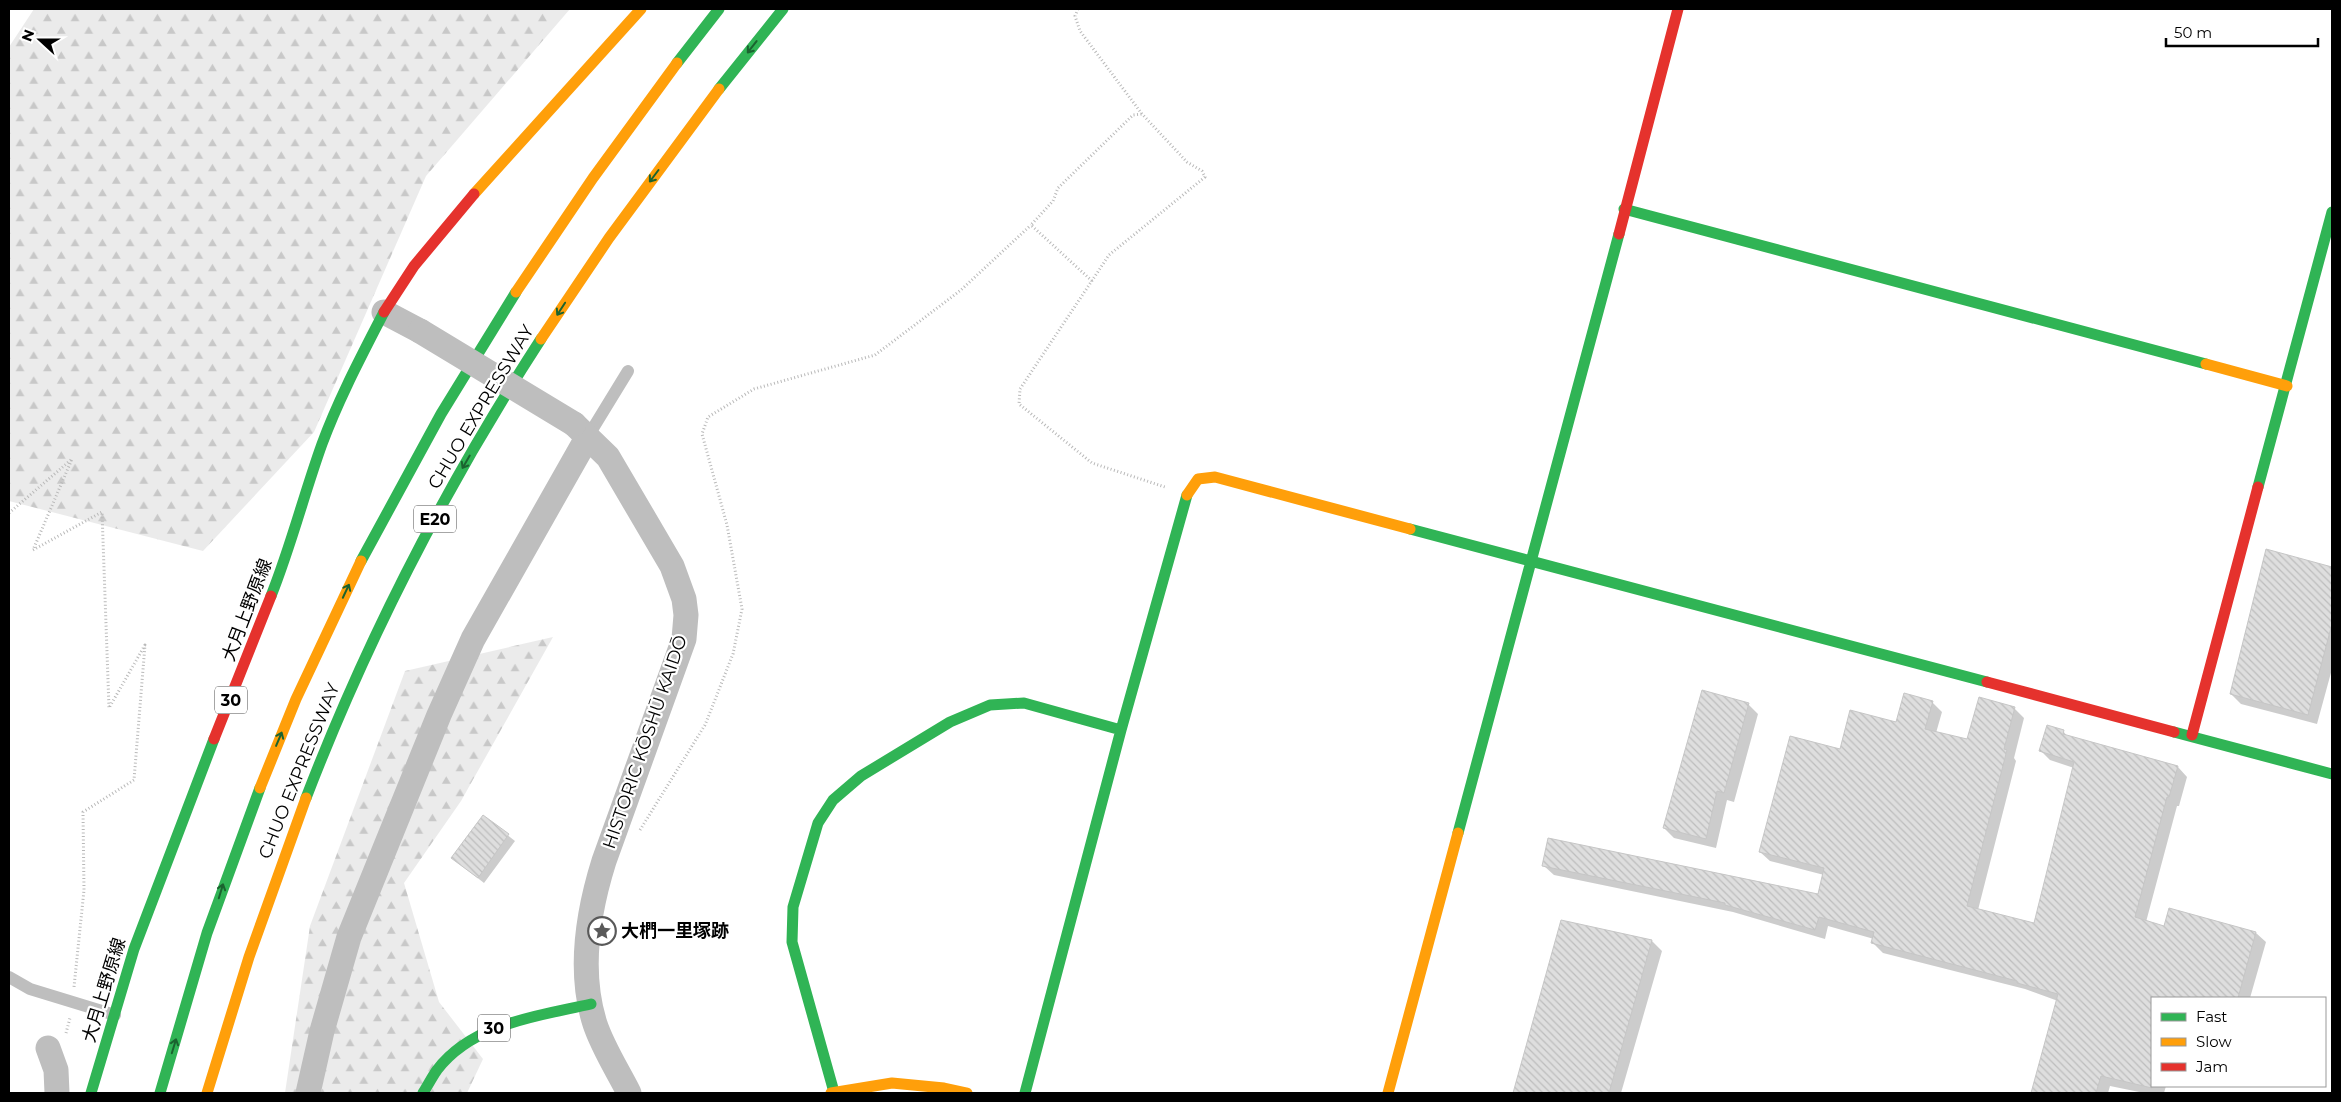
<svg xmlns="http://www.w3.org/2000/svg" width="2341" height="1102" font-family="Montserrat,'Noto Sans JP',sans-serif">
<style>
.forest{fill:url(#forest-firs)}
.shadow{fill:#0003}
.building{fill:url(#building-back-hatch);stroke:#c6c6c6}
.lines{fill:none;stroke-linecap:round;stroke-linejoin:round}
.path{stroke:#b9b9b9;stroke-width:3;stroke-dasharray:1 2.5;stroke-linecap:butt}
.lane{stroke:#bebebe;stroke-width:12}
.street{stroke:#bebebe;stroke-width:25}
.fast{stroke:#30b455;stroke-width:11}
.slow{stroke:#ff9f0a;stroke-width:11}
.jam{stroke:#e5322d;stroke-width:11}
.street-bridge{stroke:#bebebe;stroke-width:25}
.oneway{stroke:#1a632f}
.labels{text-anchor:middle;stroke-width:4.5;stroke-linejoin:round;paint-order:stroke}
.shield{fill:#fff;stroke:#4c4c4c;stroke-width:1}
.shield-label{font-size:16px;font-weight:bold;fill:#000}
.street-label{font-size:18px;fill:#000;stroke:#fff}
.poi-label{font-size:18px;font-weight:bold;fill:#000;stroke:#fff;text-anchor:start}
</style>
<defs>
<pattern id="forest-firs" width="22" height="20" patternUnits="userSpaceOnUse" patternTransform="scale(1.25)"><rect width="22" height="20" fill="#ebebeb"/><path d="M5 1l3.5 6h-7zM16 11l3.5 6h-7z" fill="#c8c8c8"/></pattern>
<pattern id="building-back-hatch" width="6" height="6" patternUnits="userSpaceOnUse" patternTransform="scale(1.25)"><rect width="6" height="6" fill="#dedede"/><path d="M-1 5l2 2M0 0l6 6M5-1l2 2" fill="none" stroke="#bdbdbd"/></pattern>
</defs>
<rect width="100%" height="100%" fill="#fff"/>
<path class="forest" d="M34,9h536l-144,167 -112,256 -111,119 -194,-50v-454z
M553,637l-92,164 -57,82 35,119 44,57 -16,34h-182l25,-167 95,-255z"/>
<path class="shadow" d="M2267,551l65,17v101l-15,55 -76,-20 -10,-10z
M1932,702l10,10 -6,21 32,8 46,-33 10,10 -10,40 2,3 -38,149 56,15 40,-157 -24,-8 -10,-10 23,-19 5,6 110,30 9,10 -8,29h-2l-31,116 19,5 5,-18 86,24 10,9 -16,56h-98v88h14l-2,7h-20l-34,-7 -2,7h-76l26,-92 -33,-12 -142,-36 -10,-10 1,-4 -46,-13 -3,13 -92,-27 -179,-37 -10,-9 275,29 5,-20 -54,-14 -10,-9 81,-101 56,-27z
M1748,704l10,10 -24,88 -7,-2 -11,48 -42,-10 -10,-10z
M483,816l32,25 -31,42 -32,-25z
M1562,921l90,20 10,10 -41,142h-107z"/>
<path class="building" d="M2266,549l66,18v57l-24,91 -78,-21z
M1702,690l47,13 -25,90 -7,-2 -11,48 -43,-11z
M1904,693l29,8 -8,28 42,10 12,-42 36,10 -11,42 3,1 -40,156 67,17 40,-161 -35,-11 8,-26 17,5 -1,4 115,32 -9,31h-2l-32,120 29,9 5,-18 87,24 -18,66h-86v90l-51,-12 -5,17h-65l27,-99 -41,-11v-2l-146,-38 3,-11 -55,-15 -4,13 -90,-25v-2l-183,-37 6,-28 270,56 6,-26 -65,-16 31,-116 50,13 10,-39 46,12z
M483,815l26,19 -31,44 -27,-20z
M1561,920l91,20 -43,153h-96z"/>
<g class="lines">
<path class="path" d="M1078,9l-3,7 5,15 62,83 45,48 15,9 3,6 -96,78 -89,134 -1,15 73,59 73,24
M1092,281l-61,-56 22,-24 5,-13 75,-73 9,-1
M9,513l63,-54 -39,91 69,-38 7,196 36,-63 -11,135 -51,32 1,78 -10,97
M640,830l65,-105 28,-71 9,-45 -15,-84 -25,-91 6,-17 46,-28 121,-34 86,-65 70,-65
M66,1033l4,-15"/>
<path class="lane" d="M587,438l41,-67
M9,977l21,12 85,26"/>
<path class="street" d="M384,312l36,19
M574,424l34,33 64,109 12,33 2,16 -2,24 -80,222c-16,51 -26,110 -9,163 8,24 23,47 34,69
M48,1048l8,22 1,23
M308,1093l14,-62 27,-94 90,-222 34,-76 114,-201"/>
<path class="fast" d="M677,63l42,-54
M719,89l64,-80
M1624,209l582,155
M2258,487l74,-275
M1410,529l577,153
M361,561l80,-147 75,-122
M271,596c20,-50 33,-102 51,-152 17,-46 40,-89 62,-132
M2174,732l158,42
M306,798c62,-161 141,-314 235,-459
M1458,833l161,-599
M834,1092l-42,-150 1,-35 25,-84 15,-23 28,-24 89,-54 40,-17 34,-2 97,27
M91,1093l43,-144 80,-210
M160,1093l47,-160 53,-145
M423,1093c5,-8 9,-16 14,-23 36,-47 101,-54 154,-66
M1025,1093l96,-363 66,-235"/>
<path class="slow" d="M474,194l167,-185
M516,292l77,-114 84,-115
M541,339l68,-101 110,-149
M2206,364l81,22
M1187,495l11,-16 17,-2 195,52
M260,788l36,-89 65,-138
M207,1093l42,-136 57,-159
M831,1093l61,-10 52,5 23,5
M1388,1093l70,-260"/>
<path class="jam" d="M1619,234l59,-225
M384,312l30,-46 60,-72
M1987,682l187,50
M2192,735l66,-248
M214,739l57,-143"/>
<path class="street-bridge" d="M420,331l154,93"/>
</g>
<defs><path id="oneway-shaft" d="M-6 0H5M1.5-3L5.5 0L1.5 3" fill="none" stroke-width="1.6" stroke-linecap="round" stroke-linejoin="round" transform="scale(1.25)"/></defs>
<g class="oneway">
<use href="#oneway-shaft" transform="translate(752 47) rotate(128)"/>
<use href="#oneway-shaft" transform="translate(654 176) rotate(127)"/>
<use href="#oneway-shaft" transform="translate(561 309) rotate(123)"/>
<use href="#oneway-shaft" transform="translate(466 462) rotate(120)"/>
<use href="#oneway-shaft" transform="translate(346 591) rotate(-65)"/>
<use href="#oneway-shaft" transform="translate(279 739) rotate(-67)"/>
<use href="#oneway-shaft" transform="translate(221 891) rotate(-73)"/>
<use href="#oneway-shaft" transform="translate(174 1046) rotate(-73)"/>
</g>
<defs>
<symbol id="sight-ring" viewBox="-11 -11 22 22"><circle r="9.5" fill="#fff" stroke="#595959" stroke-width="1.5"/><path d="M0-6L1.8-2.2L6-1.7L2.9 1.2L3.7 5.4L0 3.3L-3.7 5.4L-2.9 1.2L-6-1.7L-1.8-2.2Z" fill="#595959"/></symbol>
</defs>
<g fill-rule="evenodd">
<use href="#sight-ring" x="586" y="915" width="32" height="32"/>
</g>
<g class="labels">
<g class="shield">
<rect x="414" y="505.5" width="42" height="27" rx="4"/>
<rect x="215" y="686.5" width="32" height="27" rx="4"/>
<rect x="478" y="1014.5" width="32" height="27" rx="4"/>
</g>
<g class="shield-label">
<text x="435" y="525">E20</text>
<text x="231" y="706">30</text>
<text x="494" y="1034">30</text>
</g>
<g class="street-label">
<text transform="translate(481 407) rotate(-59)" y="6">CHUO EXPRESSWAY</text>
<text transform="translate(247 610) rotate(-69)" y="6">大月上野原線</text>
<text transform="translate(645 742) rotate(-71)" y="6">HISTORIC KŌSHŪ KAIDŌ</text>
<text transform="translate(299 771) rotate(-68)" y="6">CHUO EXPRESSWAY</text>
<text transform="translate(104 990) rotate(-73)" y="6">大月上野原線</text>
</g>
<g class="poi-label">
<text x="621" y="937">大椚一里塚跡</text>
</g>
</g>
<rect width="2341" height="1102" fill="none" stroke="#000000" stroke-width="20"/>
<rect x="2151" y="997" width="175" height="90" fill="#ffffff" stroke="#999999"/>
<rect x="2161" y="1013" width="25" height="8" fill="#30b455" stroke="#999999"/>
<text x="2196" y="1022" font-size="15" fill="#000000">Fast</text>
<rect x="2161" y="1038" width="25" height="8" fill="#ff9f0a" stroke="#999999"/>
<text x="2196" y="1047" font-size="15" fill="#000000">Slow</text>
<rect x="2161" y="1063" width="25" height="8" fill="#e5322d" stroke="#999999"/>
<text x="2196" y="1072" font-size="15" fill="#000000">Jam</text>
<g transform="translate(40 40) rotate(291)" stroke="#ffffff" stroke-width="4" paint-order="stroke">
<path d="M0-4L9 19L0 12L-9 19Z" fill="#000000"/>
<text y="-8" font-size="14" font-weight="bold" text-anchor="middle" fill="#000000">N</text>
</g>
<path d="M2166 38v8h152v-8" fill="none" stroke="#000000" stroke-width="2.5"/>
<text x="2174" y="38" font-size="15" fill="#000000" stroke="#ffffff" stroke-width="4" paint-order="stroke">50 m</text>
</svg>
